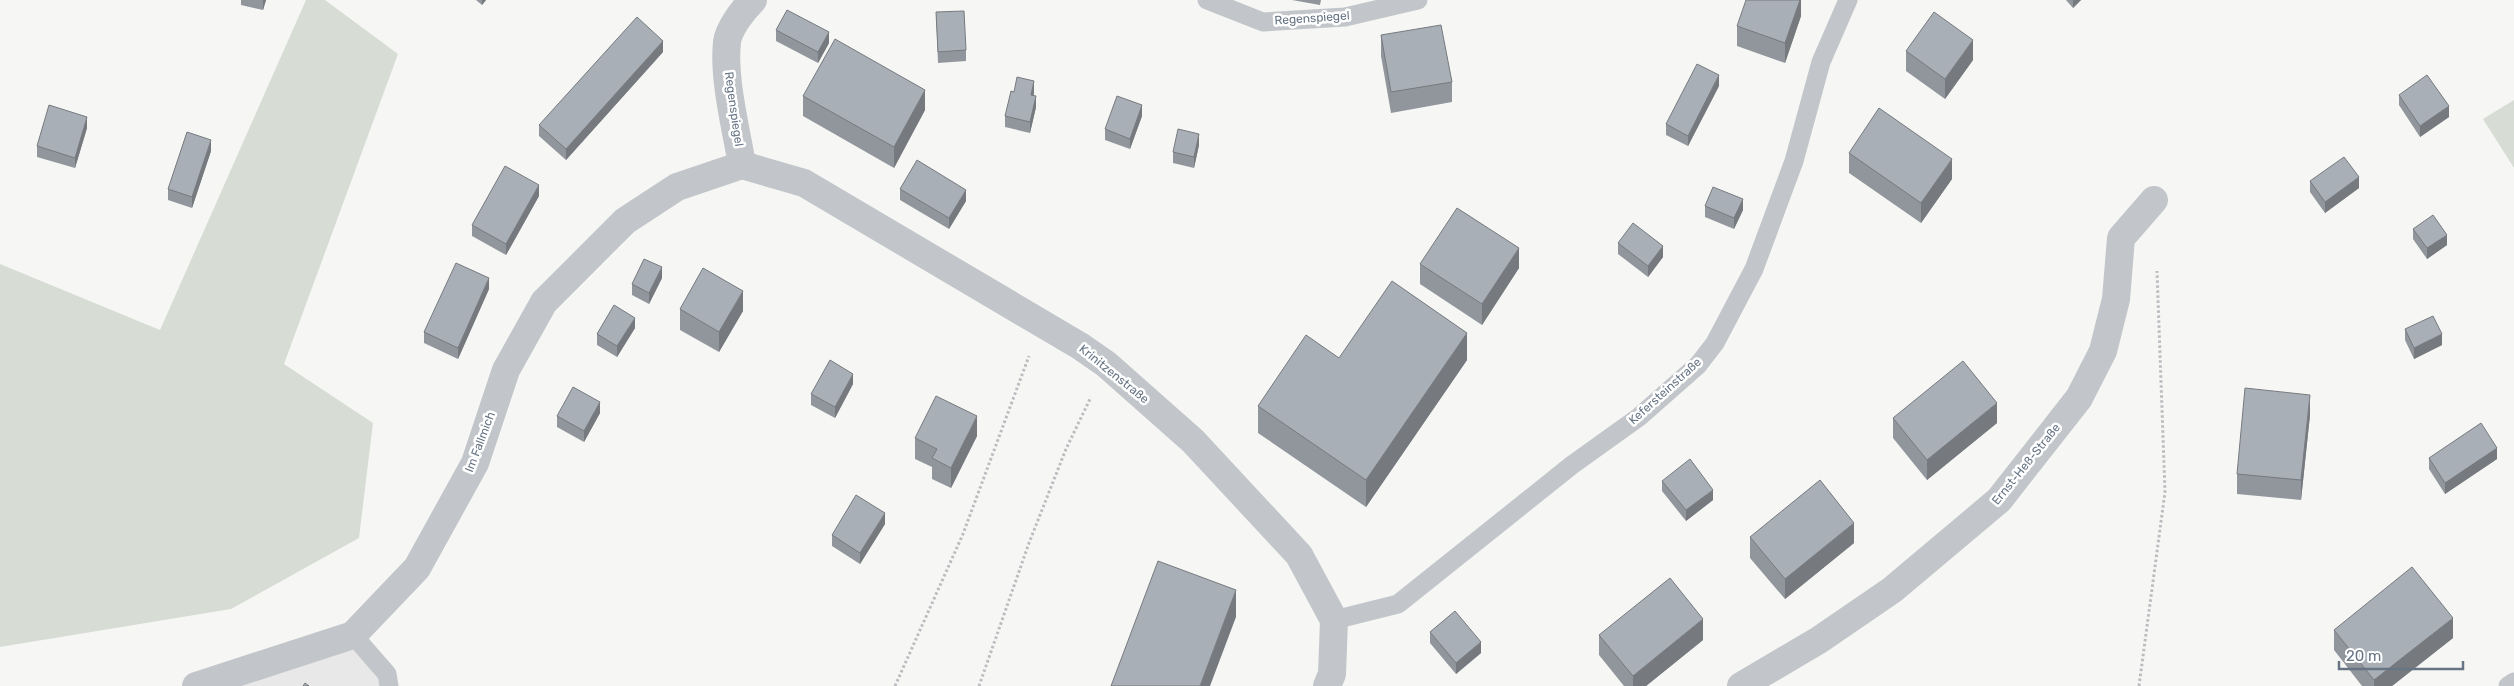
<svg xmlns="http://www.w3.org/2000/svg" width="2514" height="686" font-family="Rubik,sans-serif">
<style>
.built{fill:#e7e8e7}
.green{fill:#d7ddd5}
.lines{fill:none;stroke-linecap:round;stroke-linejoin:round}
.path{stroke:#babcbf;stroke-width:3;stroke-dasharray:2.5 2.5;stroke-linecap:butt}
.service{stroke:#c2c5c9;stroke-width:19}
.minor{stroke:#c2c5c9;stroke-width:28}
.wall{fill:#91969d}
.shaded-wall{fill:#767a7f}
.building{fill:#a9afb6;stroke:#767a7f}
.labels{text-anchor:middle;stroke-width:5;stroke-linejoin:round;paint-order:stroke}
.street-label{font-size:12px;fill:#677484;stroke:#fff}
</style>
<rect width="100%" height="100%" fill="#f6f7f4"/>
<path class="built" d="M353,635l36,51h-193z"/>
<path class="green" d="M306,0h19l73,54 -114,310 89,59 -14,115 -128,71 -231,38v-383l160,66z
M2514,100v68l-31,-49z"/>
<g class="lines">
<path class="path" d="M895,686l68,-152 66,-178
M979,686l50,-143 37,-94 25,-52
M2139,686l26,-194 -8,-221"/>
<path class="service" d="M1207,0l56,22 82,-5 73,-17
M1334,620l64,-16 174,-139 67,-48 59,-52 17,-22 39,-74 40,-108 27,-99 27,-62
M353,635l34,39 2,12
M2508,686l6,-4"/>
<path class="minor" d="M742,165l62,18 276,163 26,18 87,77 106,114 35,65 -2,54 -5,12
M742,165c-6,-37 -19,-86 -15,-123 2,-14 16,-32 26,-42
M196,686l157,-51 64,-67 58,-105 31,-93 38,-68 81,-81 52,-34 65,-22
M1741,686l78,-46 73,-50 107,-90 80,-102 24,-47 13,-52 5,-61 33,-38"/>
</g>
<path class="wall" d="M241,0h25l-3,10 -22,-5z
M476,0h10l-4,5z
M1292,0h29l-1,5z
M1801,0v16l-16,47 -48,-17v-20z
M2066,0h15l-8,8z
M936,12l30,38v11l-28,2z
M776,30l53,13 -11,20 -42,-22z
M1381,35l71,47v20l-61,11 -10,-57z
M1906,51l67,9 -28,39 -39,-28z
M663,52l-97,108 -27,-24v-11z
M1719,86l-31,60 -22,-11v-11z
M1014,92h20v4l2,11 -6,26 -25,-6v-11z
M2399,95l50,22 -29,20 -21,-32z
M803,96l122,14 -31,58 -91,-52z
M1142,116l-12,33 -25,-9v-11z
M87,128l-12,40 -38,-11v-11z
M1199,145l-5,23 -21,-5v-11z
M211,151l-19,57 -24,-8v-11z
M1849,153l103,26 -31,44 -72,-50z
M2310,181l49,7 -34,25 -15,-21z
M900,189l66,12 -17,28 -49,-29z
M539,196l-33,59 -34,-19v-11z
M1705,206l38,4 -9,19 -29,-12z
M2413,229l34,16 -20,14 -14,-20z
M1618,243l45,14 -15,20 -30,-23z
M1420,264l99,4 -37,57 -62,-41z
M662,278l-13,26 -17,-9v-11z
M489,289l-31,70 -34,-16v-11z
M680,309l63,2 -24,41 -39,-22z
M635,328l-18,29 -20,-12v-11z
M2405,329l37,16 -28,14 -9,-19z
M1339,358l128,2 -101,147 -108,-74v-27z
M853,384l-18,34 -24,-13v-11z
M600,413l-16,29 -27,-15v-11z
M2310,415l-9,85 -64,-6v-20z
M1893,418l104,5 -70,57 -34,-42z
M977,436l-26,52 -19,-9v-12l-17,-8v-21z
M2429,458l68,1 -52,35 -16,-25z
M1662,481l51,19 -27,21 -24,-30z
M885,524l-25,40 -28,-18v-11z
M1750,537l104,6 -69,56 -35,-41z
M2334,630l119,8 -61,48h-30l-28,-36z
M1430,632l51,21 -25,21 -26,-31z
M1599,635l104,5 -57,46h-22l-25,-31z"/>
<path class="shaded-wall" d="M263,0h3l-3,10z
M482,0h4l-4,5z
M1800,0h1v16l-16,47v-20z
M2073,0h8l-8,8z
M829,32v11l-11,20v-11z
M1973,40v20l-28,39v-20z
M663,41v11l-97,108v-11z
M1719,75v11l-31,60v-10z
M1034,81v11l-3,14v-11z
M925,90v20l-31,58v-21z
M1036,96v11l-6,26v-11z
M1142,105v11l-12,33v-10z
M2449,106v11l-29,20v-11z
M87,117v11l-12,40v-10z
M1199,134v11l-5,23v-11z
M211,140v11l-19,57v-11z
M1952,159v20l-31,44v-20z
M2359,177v11l-34,25v-11z
M539,185v11l-33,59v-11z
M966,190v11l-17,28v-11z
M1743,199v11l-9,19v-11z
M2447,235v10l-20,14v-11z
M1663,246v11l-15,20v-11z
M1519,248v20l-37,57v-21z
M662,267v11l-13,26v-11z
M489,278v11l-31,70v-11z
M743,291v20l-24,41v-20z
M635,318v10l-18,29v-11z
M1467,333v27l-101,147v-27z
M2442,334v11l-28,14v-11z
M853,374v10l-18,34v-11z
M2310,395v20l-9,85v-20z
M600,402v11l-16,29v-11z
M1997,403v20l-70,57v-20z
M977,416v20l-26,52v-20z
M2497,448v11l-52,35v-11z
M1713,490v10l-27,21v-11z
M885,513v11l-25,40v-11z
M1854,523v20l-69,56v-20z
M1236,590v27l-26,69h-10z
M2453,618v20l-61,48h-18v-6z
M1703,619v21l-57,46h-13v-10z
M1481,642v11l-25,21v-11z"/>
<path class="building" d="M1746,0h54l-15,43 -48,-17z
M787,10l42,22 -11,20 -42,-22z
M964,11l2,39 -28,2 -2,-40z
M1934,12l39,28 -28,39 -39,-28z
M637,17l26,24 -97,108 -27,-24z
M1441,25l11,57 -61,10 -10,-57z
M835,39l90,51 -31,57 -91,-51z
M1697,64l22,11 -31,61 -22,-12z
M2427,75l22,31 -29,20 -21,-31z
M1017,77l17,4 -3,14 5,1 -6,26 -25,-6 6,-25 3,1z
M1117,96l25,9 -12,34 -25,-10z
M49,105l38,12 -12,41 -38,-12z
M1879,108l73,51 -31,44 -72,-50z
M1178,129l21,5 -5,23 -21,-5z
M187,132l24,8 -19,57 -24,-8z
M2344,157l15,20 -34,25 -15,-21z
M917,160l49,30 -17,28 -49,-29z
M505,166l34,19 -33,59 -34,-19z
M1713,187l30,12 -9,19 -29,-12z
M1457,208l62,40 -37,56 -62,-40z
M2433,215l14,20 -20,13 -14,-19z
M1633,223l30,23 -15,20 -30,-23z
M644,259l18,8 -13,26 -17,-9z
M456,263l33,15 -31,70 -34,-16z
M703,268l40,23 -24,41 -39,-23z
M1392,281l75,52 -101,147 -108,-74 48,-71 33,23z
M614,305l21,13 -18,28 -20,-12z
M2433,316l9,18 -28,14 -9,-19z
M830,360l23,14 -18,33 -24,-13z
M1963,361l34,42 -70,57 -34,-42z
M573,387l27,15 -16,29 -27,-15z
M2245,388l65,7 -9,85 -64,-6z
M936,396l41,20 -26,52 -19,-10 5,-9 -22,-11z
M2481,423l16,25 -52,35 -16,-25z
M1690,459l23,31 -27,20 -24,-29z
M1820,480l34,43 -69,56 -35,-42z
M856,495l29,18 -25,40 -28,-18z
M1158,561l78,29 -36,96h-89z
M2412,567l41,51 -79,62 -40,-50z
M1670,578l33,41 -70,57 -34,-41z
M1455,611l26,31 -25,21 -26,-31z
M305,683l4,3h-6z"/>
<g class="labels">
<g class="street-label">
<text transform="translate(1312 18) rotate(-4)" y="4">Regenspiegel</text>
<text transform="translate(734 109) rotate(82)" y="4">Regenspiegel</text>
<text transform="translate(1114 374) rotate(39)" y="4">Krinitzenstraße</text>
<text transform="translate(1665 391) rotate(-42)" y="4">Kefersteinstraße</text>
<text transform="translate(480 442) rotate(-69)" y="4">Im Fallmich</text>
<text transform="translate(2026 464) rotate(-51)" y="4">Ernst-Heß-Straße</text>
</g>
</g>
<path d="M2339 661v8h124v-8" fill="none" stroke="#677484" stroke-width="2.5"/>
<text x="2346" y="661" font-size="15" fill="#677484" stroke="#ffffff" stroke-width="4" paint-order="stroke">20 m</text>
</svg>
